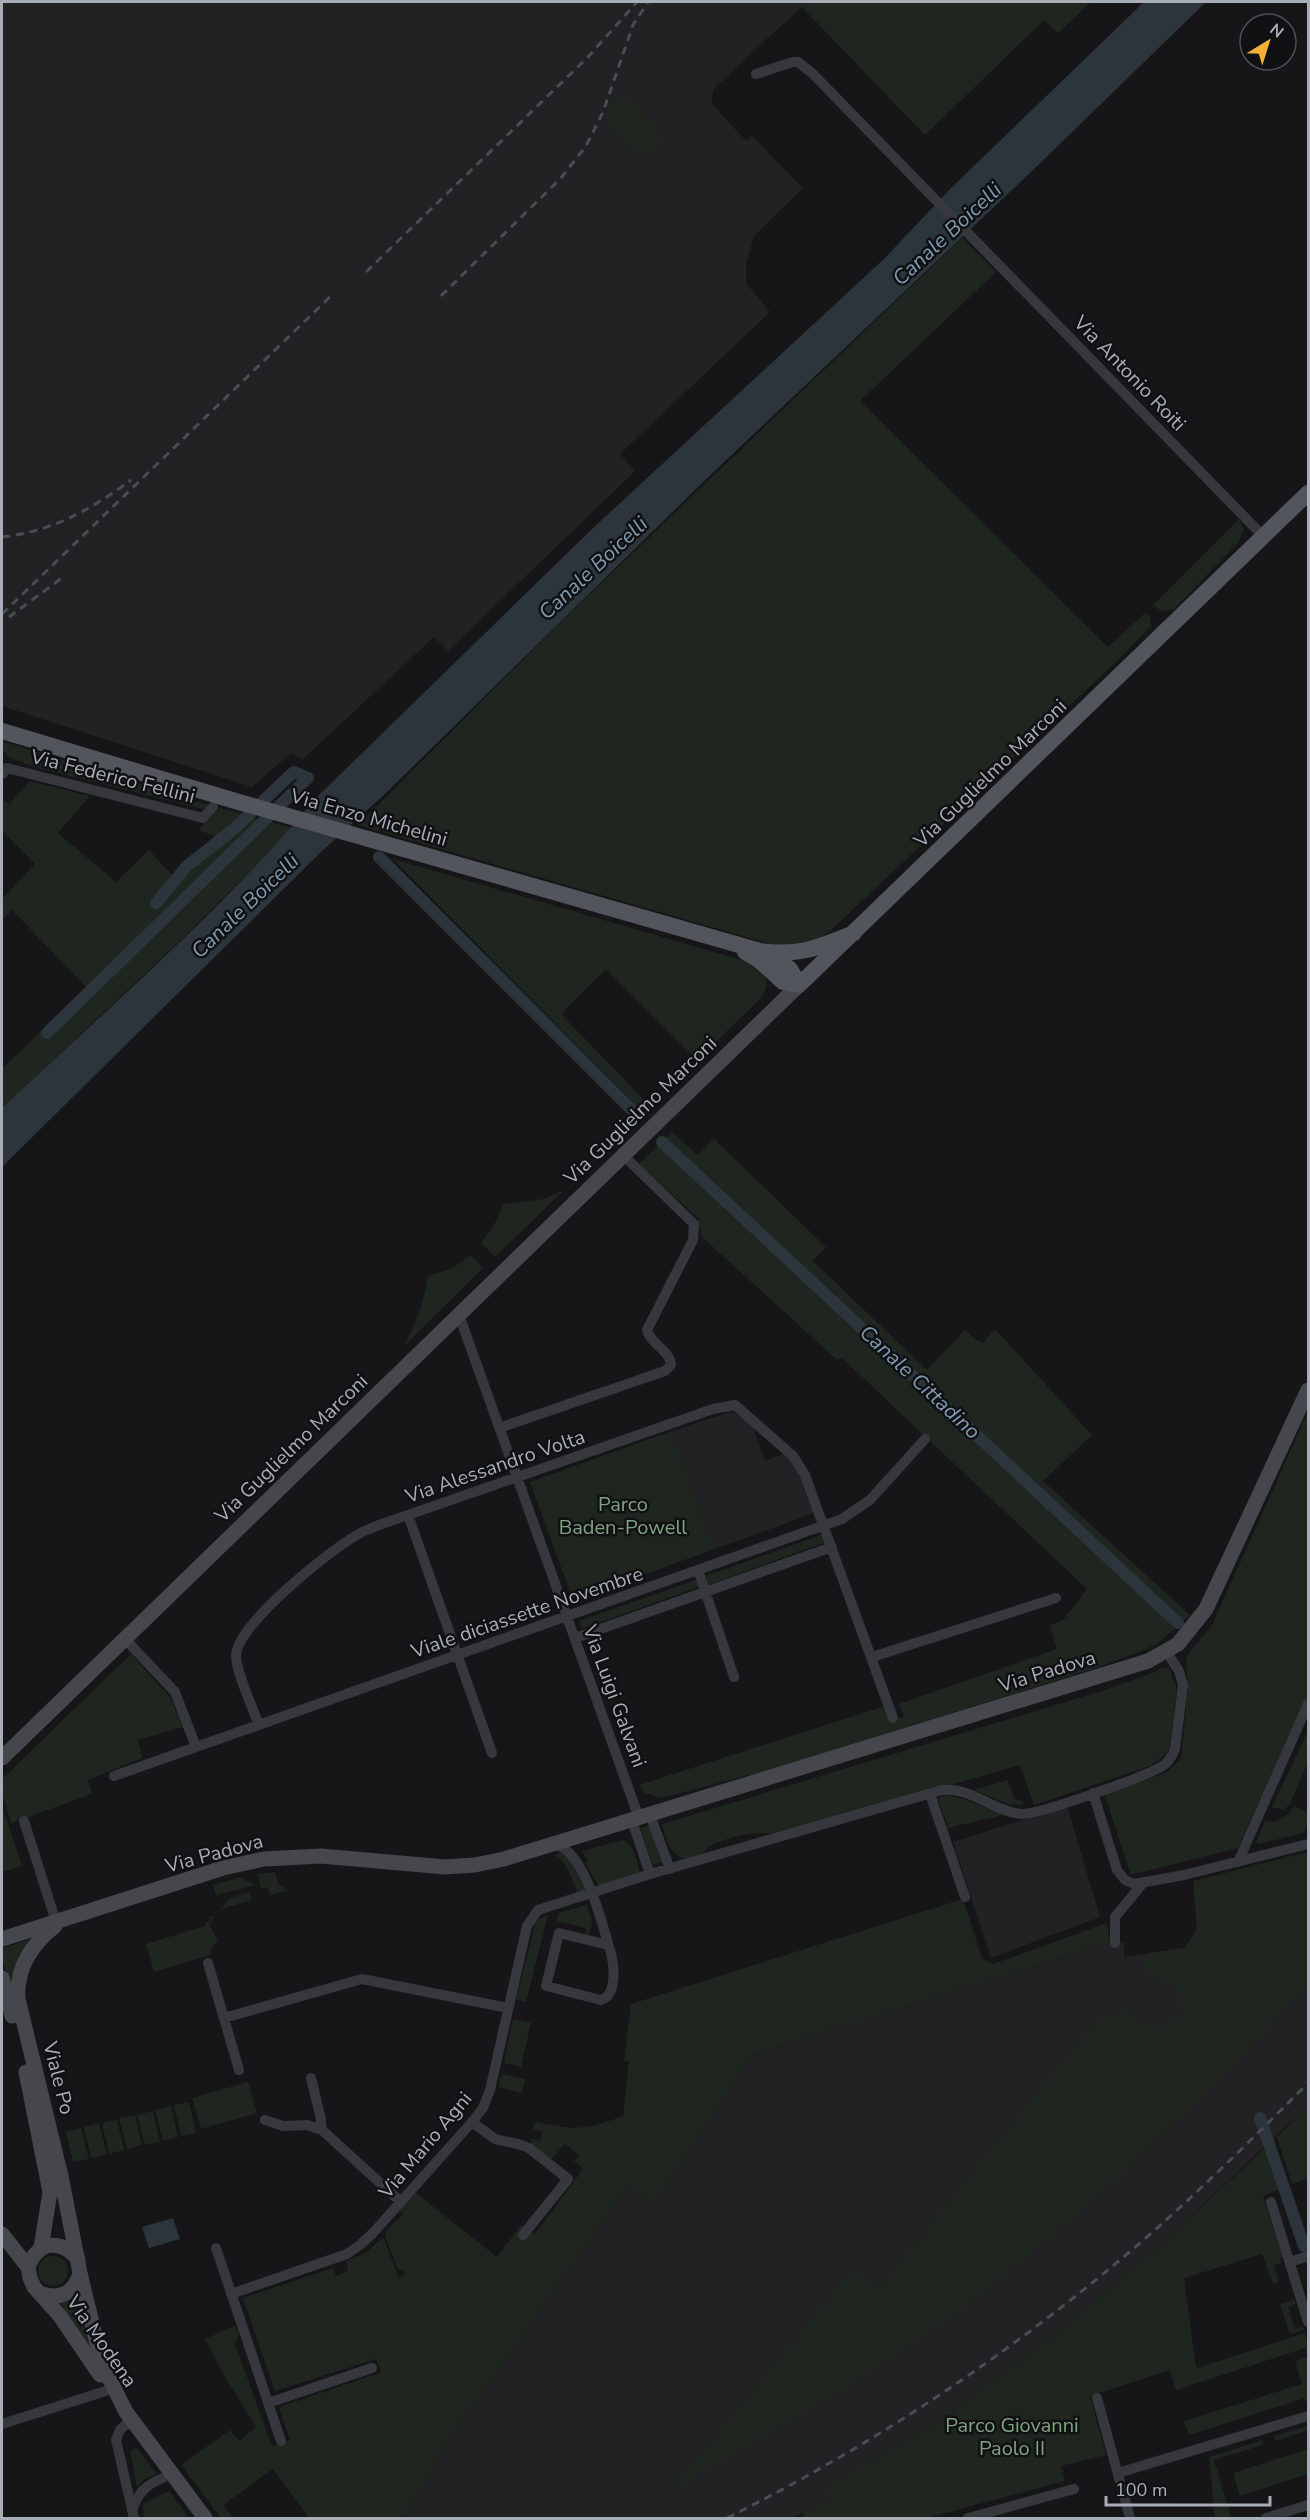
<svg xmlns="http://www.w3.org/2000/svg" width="1310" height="2520" font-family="'Nunito Sans',sans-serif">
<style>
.built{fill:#222225}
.green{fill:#1e261f}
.water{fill:#2c353c}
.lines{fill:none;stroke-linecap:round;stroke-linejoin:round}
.canal{stroke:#2c353c;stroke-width:12}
.street{stroke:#37383d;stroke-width:10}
.secondary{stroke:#45474d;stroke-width:15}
.primary{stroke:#53555c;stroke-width:16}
.rail{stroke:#4a4c52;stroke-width:3;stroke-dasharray:8 6;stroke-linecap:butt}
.labels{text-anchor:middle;stroke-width:5;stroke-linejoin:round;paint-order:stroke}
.street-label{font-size:20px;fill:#a8adb8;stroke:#111113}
.park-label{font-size:20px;fill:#7fa381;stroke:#111113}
.water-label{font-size:21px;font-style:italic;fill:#7f9bb3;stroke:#111113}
</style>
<rect width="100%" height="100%" fill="#161618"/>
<path class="built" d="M2,2h1089l-33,31 -14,-13 -119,115 -123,-128 -43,39 -46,44 -1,14 34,37 6,-5 51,52 -49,48 -8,29v18l24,29 -150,142 15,17 -187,180 -14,-14 -132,123 -11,-7 -39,34 -250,-81z
M730,1412l10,3 13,12 12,34 19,-7 15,15 15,44 -99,36 -43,-118z
M1067,1806l33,111 -109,41 -38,-116z
M1222,1942l66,62 20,-17v119l-147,138 -94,81 -141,105 -100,58 6,14 -41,16h-390l17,-21 29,-53 181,-257 27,19 97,-151 358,-112h14v14z"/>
<path class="green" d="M808,2h283l-33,31 -14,-13 -119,115 -123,-128z
M619,97c14,3 40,27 41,42 -13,36 -43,-5 -56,-18l8,-19z
M962,238l34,34 -136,129 248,246 38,-35 4,5 1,9 -32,33 -289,272c-27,19 -36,18 -67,11l-405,-117 213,-213z
M1239,519l5,11 -6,13 -64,66 -13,2 -8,-6z
M2,741l206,64 -5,4 -165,-41 -28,-10 -8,-9z
M30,781l60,15 -32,37 58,49 33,-32 23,25 -21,25 9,7 21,-27 40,-37 -9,-8 -14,-5 22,-22 71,20 -13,16 -93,92 -183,172v-39l84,-82 -74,-77 -10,10v-21l33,-35 -33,-33v-31l7,4z
M393,859l352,102c16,10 30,16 16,37l-64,62 -91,-91 -45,45 88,91 -6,7z
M672,1132l26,23 16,-16 112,108 -13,14 114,109 38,-40 11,10 7,3 12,-14 97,106 -49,46 147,134 -29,26 -14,8 -48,18 -334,104 -104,27 -16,-5 -6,-8 246,-79 5,15 14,-5 -5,-12 158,-55 -7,-24 13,-5 24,-31 -244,-230h-7l-135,-123 -3,-18 -59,-54z
M564,1190l-69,67 -14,-14 13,-18 9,-21 41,-5z
M471,1255l12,13 -81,80c14,-22 22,-46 26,-72l23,-7z
M1308,1412v288l-5,4 -65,144 -107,27 -27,-82 62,-20 15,-14 7,-72 -2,-30 26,-32z
M672,1431l43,118 -142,51 -43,-118z
M824,1534l2,8 -118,43 -2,-9z
M696,1580l3,7 -117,42 -3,-8z
M131,1654l39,43 13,30 -45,13 4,18 -54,22 4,14 -81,29 -9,-30v-14z
M1162,1667l7,1 8,21 -7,58 -4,7 -16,12 -116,39 -14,-40 -240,69c-25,-3 -41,0 -64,9 -8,3 -15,13 -23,15 -22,5 -27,-19 -31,-34l443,-134 50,-18z
M1308,1731v31l-18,42 -6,6 -12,-3z
M1008,1780l6,19 8,2 1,4 -15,-1 -34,-14z
M946,1795l18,4 39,16 -55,13 -10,-30z
M2,1806l20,60 -20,6z
M1294,1806l14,7v8l-5,12 -44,11 -3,-2 9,-21c13,3 22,-4 29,-15z
M649,1825l13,37 -9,3 -13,-37z
M623,1840c13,6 14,23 17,35l-40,13 -15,-25 3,-2 -6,-10z
M1308,1852v135l-20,17 -39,46 -71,71 -103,96 -102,84 -130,88 -189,112 52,-51 145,-179 27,18 225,-276 9,7 11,-13 19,17 10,5 33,-12 -10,-35c-16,1 -29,-6 -33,-23l8,-6 34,-5 13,-19 -4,-48z
M561,1853l7,4 20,35 -10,2c-6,-13 -10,-33 -24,-39z
M275,1872l3,12 10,6 -18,5 -2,-8 -7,2 -3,-15z
M241,1877l14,8 -39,10 -3,-10z
M250,1892l2,8 -31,9 9,-11z
M963,1899l19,59 11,6 114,-41 3,20 -358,112 -97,151 -27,-19 -181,257 -29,53 -17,21h-92l-36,-49 -50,36 11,13h-13l-40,-53 49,-35 9,11 17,-14 -35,-57 -16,-31 30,-13 4,8 -4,10 37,102 18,-6 -11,-33 103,-35 -6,-13 -101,32 -32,-93 90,-30 3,8 12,-5 -2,-10 20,-8 17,-16 16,41 6,-3 -2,-6 -5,1 -13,-35 1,-4 17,-17 -4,-4 17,-17 81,64 24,-32 14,9 48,-65 -9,-8 5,-6 -14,-11 -15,16 -17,-14 -3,-7 10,1 3,-8 -10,-3 2,-7c42,8 48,9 88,-6l6,-55h-5l7,-57z
M587,1905l5,17 -3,14 -4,-1 1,-7 -29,-7 1,-8z
M548,1915l-22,87 -10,-2 20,-79z
M215,1916l-6,8 9,17 -8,9 1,5 -57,17 -8,-28 59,-18v-3l5,-2 -1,-4z
M41,1936l-29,61 -10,-39v-10z
M513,2019l18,4 -10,44 -17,-4z
M502,2074l23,5 -3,14 -24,-6z
M248,2082l9,31 -56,16 -9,-31z
M189,2102l7,31 -15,3 -7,-31z
M171,2106l7,31 -15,4 -8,-31z
M1308,2106v72l-16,6 -15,-47z
M153,2111l7,31 -15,3 -8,-30z
M135,2115l7,30 -15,4 -8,-31z
M117,2120l7,30 -15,4 -7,-31z
M99,2123l8,31 -16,4 -7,-31z
M81,2128l8,31 -16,3 -7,-30z
M1265,2148l14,42 -16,6 20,61 -3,1 1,5 -7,2 5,17 -6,2 -11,-30 -78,24 11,84 2,6 108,-35 3,14 -132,43 -6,-20 -80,26 16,59 -45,11 4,15 -138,37h-123l-1,-5 29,-11 -7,-14 101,-58 141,-105 94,-81z
M38 2271a15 15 0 1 1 30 0a15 15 0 1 1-30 0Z
M74,2297l20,56 -1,2 -34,-54h11z
M1294,2300l2,4 -8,3 7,22 8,-2 1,3 -14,4 -10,-30z
M1308,2357v49l-3,-8 -116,37 -5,-14 118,-37 -7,-23z
M1308,2426v4l-32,11 -2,-5z
M1262,2440l1,5 -49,15 17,57 -16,1 -6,-61z
M136,2447l21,27 -14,6 -6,7 -7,-35z
M1308,2449v25l-68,22 -7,-23z
M169,2491l20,27h-45l-1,-14z"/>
<path class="water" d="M1144,2h62l-174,169 -329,311 -316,310 -65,59 -320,316v-59c107,-101 221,-198 315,-311l275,-268 292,-270 67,-71z
M173,2218l7,21 -31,9 -7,-21z"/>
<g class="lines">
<path class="canal" d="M379,857l257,257
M47,1033l261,-255 -14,-6 -7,6 -53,51 -47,37 -31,37
M662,1142l516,481
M1260,2118l44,128"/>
<path class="street" d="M756,74l37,-12h5l14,11 451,463
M2,774l5,-6 196,50 10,-11
M459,1315l180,503
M499,1428l166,-57 6,-6c-1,-15 -20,-20 -24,-35l46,-90 1,-16 -71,-69
M408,1515l84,238
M698,1570l36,107
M575,1638l257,-91
M125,1639l50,53 21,55
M872,1657l184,-59
M259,1725c-6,-17 -23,-53 -23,-69 0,-31 94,-106 121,-121 15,-9 34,-14 51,-20l305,-106 22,-4 58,51 12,19 88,243
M114,1776l728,-257 28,-19 55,-61
M1093,1793l24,77 8,10 9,4 50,-9 124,-31
M930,1794l35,103
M650,1815l20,54
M24,1821l33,104
M632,1821l18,53
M554,1845c29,2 48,77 55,102
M1238,1862l70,-158
M559,1933l49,12c6,13 11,50 -7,55l-55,-14z
M1115,1943v-26l28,-34
M208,1963l31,107
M224,2018l138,-39 146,29
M311,2078l9,37 2,15
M265,2120l18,6 24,-1 15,5 79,72
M472,2122l23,17 23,5 11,4 39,31 -45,56
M1271,2202l37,120
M216,2248l65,193
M1290,2262l18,-6
M231,2294l116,-40 13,-9 13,-12 99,-111 11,-14 7,-18 37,-164 11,-16 112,-36 292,-84c29,-3 51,21 79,24 18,1 122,-37 140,-47 7,-4 11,-10 14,-18l8,-64 -4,-14 -13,-20
M1097,2398l33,120
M268,2403l104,-35
M131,2420l-11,10 -4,10 18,78
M2,2424l107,-34
M1118,2473l190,-57
M132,2511c6,-19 14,-26 31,-33
M968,2518l106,-29
M1266,2518l42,-13"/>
<path class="secondary" d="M2,1758l797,-773
M55,1926c-23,18 -39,42 -37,73l43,177 19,97 22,91 24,48 79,106
M2,1939l221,-71 41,-9 57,-3 124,11 30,-2 29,-6 644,-198 30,-17 28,-35 102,-219
M2,1978l10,38
M26,2072l24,120 -9,56
M2,2234l26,33 2,11 4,9 26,29 40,59
M28,2267c11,-27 32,-28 50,-8
M43,2294c18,6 32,-2 37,-21"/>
<path class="primary" d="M2,731l230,69 528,151c40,5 58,-3 94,-18
M745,952l14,8 24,22 16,3
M770,952l20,17 9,16
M799,985l509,-492"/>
<path class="rail" d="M366,272l222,-215 49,-55
M441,296l120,-118 25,-32 17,-34 30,-87 15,-23
M2,537c49,-5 90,-28 129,-57
M2,614l332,-321
M9,617l53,-39
M727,2518c141,-70 272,-157 393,-258 66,-55 127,-116 188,-177"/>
</g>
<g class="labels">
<g class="street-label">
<text transform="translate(1130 373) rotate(46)" y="7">Via Antonio Roiti</text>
<text transform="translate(990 773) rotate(-44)" y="7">Via Guglielmo Marconi</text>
<text transform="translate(113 776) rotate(14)" y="7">Via Federico Fellini</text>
<text transform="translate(369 817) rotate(16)" y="7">Via Enzo Michelini</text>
<text transform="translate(640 1110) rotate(-44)" y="7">Via Guglielmo Marconi</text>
<text transform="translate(291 1448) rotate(-44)" y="7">Via Guglielmo Marconi</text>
<text transform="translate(495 1466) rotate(-19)" y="7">Via Alessandro Volta</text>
<text transform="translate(527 1612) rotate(-19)" y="7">Viale diciassette Novembre</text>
<text transform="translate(1047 1671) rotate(-17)" y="7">Via Padova</text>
<text transform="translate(615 1696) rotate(70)" y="7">Via Luigi Galvani</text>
<text transform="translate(214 1853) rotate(-15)" y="7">Via Padova</text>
<text transform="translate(59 2078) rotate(76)" y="7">Viale Po</text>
<text transform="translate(425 2145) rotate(-50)" y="7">Via Mario Agni</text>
<text transform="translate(102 2341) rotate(55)" y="7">Via Modena</text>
</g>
<g class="park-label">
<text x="623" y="1511">Parco<tspan x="623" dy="23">Baden-Powell</tspan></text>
<text x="1012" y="2432">Parco Giovanni<tspan x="1012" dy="23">Paolo II</tspan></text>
</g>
<g class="water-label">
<text transform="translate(947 234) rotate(-43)" y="7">Canale Boicelli</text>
<text transform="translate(593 568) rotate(-43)" y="7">Canale Boicelli</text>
<text transform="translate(245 906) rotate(-44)" y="7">Canale Boicelli</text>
<text transform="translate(920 1382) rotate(43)" y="7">Canale Cittadino</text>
</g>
</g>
<rect width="1310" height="2520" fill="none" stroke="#a8adb8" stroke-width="6"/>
<g transform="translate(1268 42) rotate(38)"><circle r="28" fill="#111113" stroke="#4d4f55" stroke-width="1.5"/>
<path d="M0-4.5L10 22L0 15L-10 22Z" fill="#f2b134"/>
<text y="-9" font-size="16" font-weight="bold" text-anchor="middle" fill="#a8adb8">N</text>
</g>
<path d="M1106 2496v9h164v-9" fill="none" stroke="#a8adb8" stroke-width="3"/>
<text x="1115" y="2496" font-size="18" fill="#a8adb8" stroke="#111113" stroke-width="4.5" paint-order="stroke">100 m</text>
</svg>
